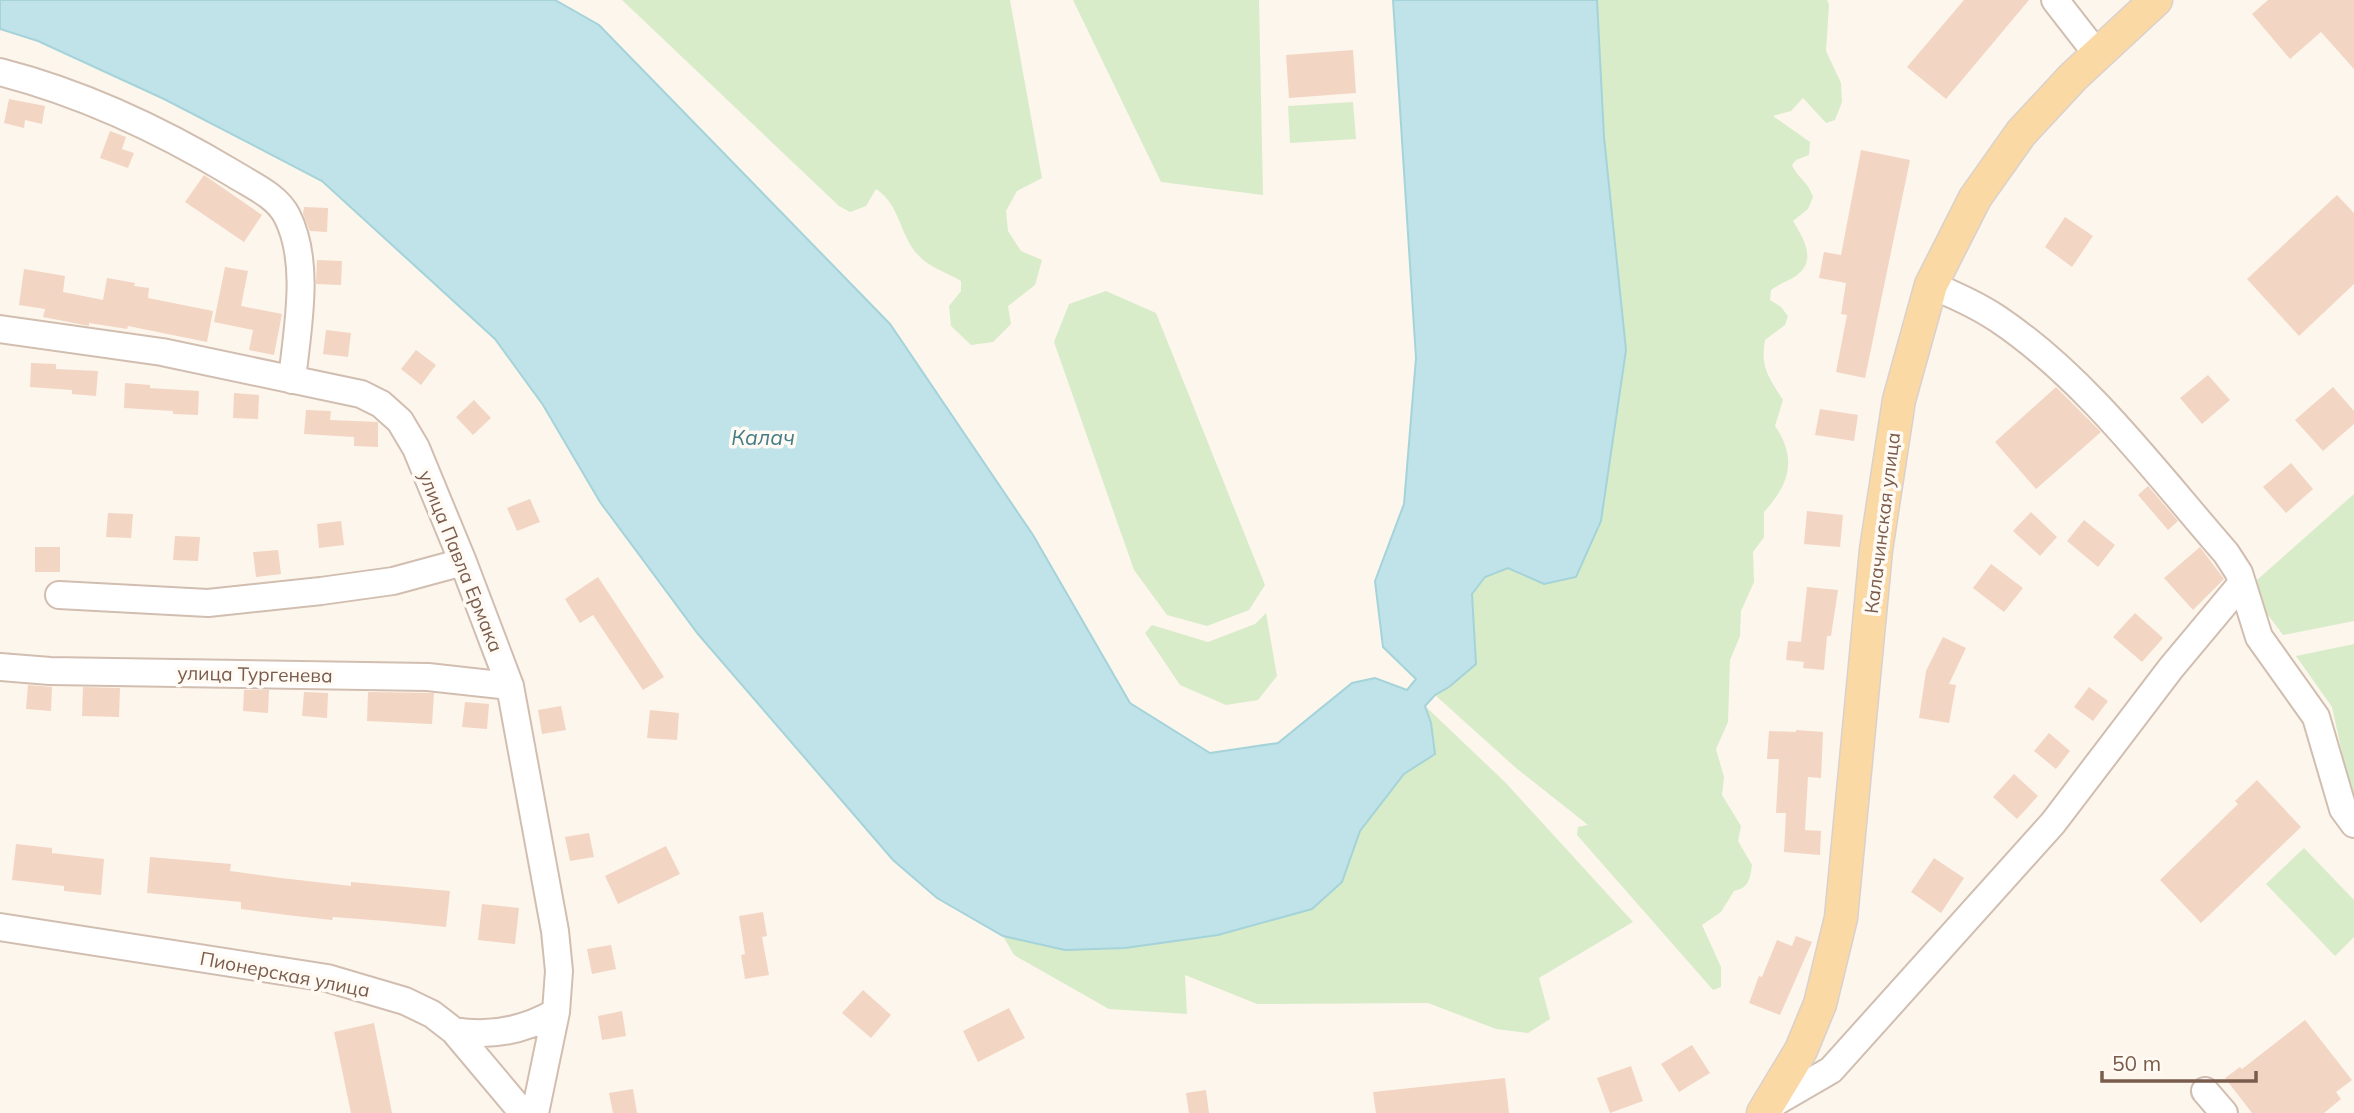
<svg xmlns="http://www.w3.org/2000/svg" width="2354" height="1113" font-family="Mulish,sans-serif">
<style>
.green{fill:#d8ecc9}
.water{fill:#bfe3e8;stroke:#a5d3da;stroke-width:2}
.building{fill:#f3d5c3}
.lines{fill:none;stroke-linecap:round;stroke-linejoin:round}
.minor-casing{stroke:#d1beb0;stroke-width:30}
.major-casing{stroke:#dad1cd;stroke-width:35}
.minor{stroke:#fff;stroke-width:26}
.major{stroke:#fbd9a5;stroke-width:32}
.labels{text-anchor:middle;stroke-width:7;stroke-linejoin:round;paint-order:stroke}
.street-label{font-size:19px;fill:#7a5c4d;stroke:#fffaf3}
.water-label{font-size:21px;font-style:italic;fill:#437c86;stroke:#fffaf3}
</style>
<rect width="100%" height="100%" fill="#fdf6ec"/>
<path class="green" d="M622,0h388l32,178 -25,13 -11,20 2,20 13,20 21,9 -7,25 -27,21 3,18 -18,18 -22,3 -20,-19 -2,-20 12,-15v-10c-13,-8 -32,-14 -42,-25 -20,-20 -18,-51 -43,-67l-10,17 -16,6 -11,-6z
M1073,0h186l4,195 -102,-13z
M1597,0h230l2,5 -3,46 15,32 1,19 -7,18 -9,3 -23,-25 -12,13 -18,5 37,26 -1,13 -13,5 -4,5c7,15 16,16 21,32l-5,12 -15,12c10,17 25,39 3,55 -8,5 -17,8 -25,14l-1,10 11,7 7,9 -3,9 -20,15c-5,28 4,37 18,60l-8,26c22,32 15,58 -11,86v25l-11,15 1,30 -13,29 -1,25 -10,24 -2,62 -12,27 8,28 -2,18 19,31 -3,15 14,24c-2,14 -3,23 -18,26l-13,21 -19,13 19,42v20l-8,3 -136,-155 1,-8 10,-2 -72,-57 -81,-73 14,-8 27,-23 -4,-70 13,-17 23,-9 36,16 60,-447z
M1353,102l3,37 -66,4 -2,-37z
M1106,291l50,22 109,272 -16,25 -42,16 -40,-11 -33,-45 -80,-228 15,-38z
M2354,494v127l-71,14 -35,-47z
M1266,613l11,63 -19,24 -32,5 -46,-20 -35,-52 7,-8 56,17 47,-18z
M2354,644v163l-22,-100 -36,-51z
M1425,706l80,76 128,140 -94,56 11,41 -22,14 -32,-4 -68,-26 -171,1 -72,-29 2,39 -78,-5 -95,-54 -11,-19 62,14 60,-2 93,-13 94,-26 29,-27 19,-51 44,-57 31,-20 -4,-31z
M2304,848l50,52v37l-19,19 -69,-72z"/>
<path class="water" d="M0,0h555l44,25 291,299 143,211 97,168 80,50 68,-10 74,-60 23,-5 32,12 9,-11 -33,-32 -8,-66 29,-77 12,-146 -23,-358h204l7,137 22,213 -25,171 -25,56 -32,7 -36,-16 -23,9 -13,17 4,70 -27,23 -14,8 -10,11 6,17 4,31 -31,20 -44,57 -18,51 -30,27 -94,26 -93,13 -60,2 -62,-14 -66,-38 -44,-38 -195,-226 -98,-132 -57,-97 -48,-66 -173,-158 -158,-82 -126,-58 -38,-12z"/>
<path class="building" d="M1964,0h65l-83,99 -39,-32z
M2268,0h86v69l-33,-37 -31,27 -38,-45z
M1353,50l3,43 -67,5 -3,-43z
M9,99l36,7 -3,18 -17,-4 -1,8 -20,-5z
M110,131l16,6 -4,12 12,4 -6,15 -28,-10z
M1861,150l49,10 -45,218 -29,-6 11,-57 -6,-1 5,-31 -27,-5 5,-26 17,3z
M204,175l58,40 -18,27 -59,-40z
M2337,195l17,18v71l-55,52 -52,-57z
M304,207l24,1 -1,24 -17,-1 -7,-17z
M2065,217l28,19 -21,31 -27,-20z
M317,260l25,1 -1,24 -25,-1z
M225,267l23,4 -7,35 41,8 -8,41 -25,-5 4,-20 -39,-8z
M24,269l41,7 -2,16 40,8 4,-22 28,5 -1,3 15,2 -1,10 65,13 -6,31 -79,-16 -1,3 -38,-6v3l-46,-9 2,-8 -26,-4z
M326,330l25,3 -3,24 -25,-3z
M416,350l20,15 -15,20 -20,-16z
M31,363l25,1v5l42,2 -2,25 -24,-2v-4l-42,-3z
M2208,375l22,25 -28,24 -22,-26z
M125,383l25,2v3l49,3 -1,24 -25,-1v-3l-49,-3z
M2056,387l45,45 -65,57 -41,-47z
M2333,387l21,24v13l-31,27 -28,-31z
M234,393l25,2 -1,24 -25,-1z
M474,400l17,18 -18,17 -17,-18z
M1820,409l38,6 -4,26 -39,-6z
M306,410l25,1 -1,9 48,2v25l-24,-1v-9l-50,-3z
M2291,463l22,26 -27,24 -23,-26z
M2148,486l30,35 -10,9 -30,-35z
M530,499l10,23 -23,9 -10,-23z
M1807,511l36,4 -3,32 -36,-3z
M2031,512l26,25 -17,19 -27,-25z
M108,513l25,1 -2,24 -25,-1z
M2084,520l31,25 -17,22 -31,-26z
M341,521l3,24 -25,3 -2,-24z
M175,536l25,1 -2,24 -25,-1z
M35,547h25v25h-25z
M2200,547l24,32 -31,31 -29,-32z
M278,550l3,24 -25,3 -3,-25z
M1991,564l32,24 -19,24 -31,-24z
M598,577l66,100 -21,13 -50,-75 -13,8 -15,-24z
M1807,587l31,3 -7,46h-4l-3,34 -21,-2 1,-6 -18,-2 2,-19 13,1z
M2135,613l28,25 -21,24 -29,-25z
M1943,637l23,11 -17,36 7,1 -7,38 -30,-5 7,-47z
M28,685l24,2 -1,24 -25,-2z
M83,687l37,1 -1,29 -37,-1z
M2089,687l19,14 -15,20 -19,-14z
M244,690h25l-1,23 -25,-2z
M304,692l24,1 -1,25 -25,-2z
M368,692l66,1 -2,31 -65,-3z
M465,702l24,2 -2,25 -25,-2z
M561,706l5,24 -24,4 -4,-24z
M650,710l29,3 -2,27 -30,-2z
M1796,730l27,2 -2,46 -13,-1 -3,53 16,1 -1,24 -36,-3 2,-39h-10l3,-54h-12l2,-28 27,1z
M2049,733l21,18 -14,18 -22,-18z
M2014,774l24,22 -21,23 -24,-22z
M2257,780l44,47 -100,96 -41,-43 78,-76 -3,-3z
M589,833l5,24 -24,4 -5,-24z
M16,844l36,4v5l52,6 -3,36 -37,-4v-5l-52,-6z
M666,846l14,28 -62,30 -13,-28z
M150,857l81,7 -1,7 51,7 70,8v-4l99,9 -4,36 -61,-6 -52,-4 -1,3 -37,-4 -54,-7v-7l-94,-9z
M1934,858l30,20 -23,35 -30,-21z
M482,904l37,4 -4,36 -37,-4z
M763,912l4,24 -5,1 7,38 -24,4 -4,-24 4,-1 -6,-38z
M1796,936l16,6 -32,73 -31,-12 10,-27 3,1 15,-37 15,6z
M611,945l5,24 -24,5 -5,-25z
M863,990l28,25 -20,23 -29,-25z
M1009,1008l16,30 -47,24 -15,-31z
M622,1011l4,25 -24,4 -4,-24z
M2305,1020l47,60 -16,12 5,7 -17,14h-72l-27,-35 15,-11 2,2z
M374,1023l18,90h-41l-17,-81z
M1692,1045l18,28 -31,19 -18,-28z
M1631,1066l12,35 -33,12 -13,-35z
M1505,1078l4,35h-133l-3,-21z
M633,1089l4,24h-24l-4,-20z
M1206,1090l3,23h-20l-3,-20z"/>
<g class="lines">
<defs>
<path id="minor" d="M2055,0l42,54
M0,72c82,21 161,58 234,102 19,12 43,22 53,42 24,47 10,114 5,164
M1931,285c23,10 46,20 67,34 88,59 159,155 228,234l13,20 20,64 57,80 27,92 11,15
M0,329l162,23 199,42 20,10 19,17 16,27 47,114 47,124 45,245 4,40 -3,41 -21,101
M59,595l149,8 113,-12 72,-10 70,-19
M0,667l50,4 378,6 82,9
M0,927l327,51 78,23 27,13 22,17 69,82
M454,1031c36,6 71,-1 102,-19
M2205,1091l19,22
M1769,1106l62,-36 222,-247 118,-155 71,-85"/>
<path id="major" d="M1763,1113l38,-63 19,-46 21,-86 35,-368 23,-150 32,-115 44,-87 46,-65 52,-56 83,-77"/>
</defs>
<use href="#minor" class="minor-casing"/>
<use href="#major" class="major-casing"/>
<use href="#minor" class="minor"/>
<use href="#major" class="major"/>
</g>
<g class="labels">
<g class="street-label">
<text transform="translate(1882 523) rotate(-83)" y="7">Калачинская улица</text>
<text transform="translate(461 561) rotate(68)" y="7">улица Павла Ермака</text>
<text transform="translate(255 674) rotate(1)" y="7">улица Тургенева</text>
<text transform="translate(285 974) rotate(11)" y="7">Пионерская улица</text>
</g>
<g class="water-label">
<text x="763" y="445">Калач</text>
</g>
</g>
<path d="M2102 1071v10h154v-10" fill="none" stroke="#7a5c4d" stroke-width="3.5"/>
<text x="2112" y="1071" font-size="21" fill="#7a5c4d" stroke="#fffaf3" stroke-width="5" paint-order="stroke">50 m</text>
</svg>
